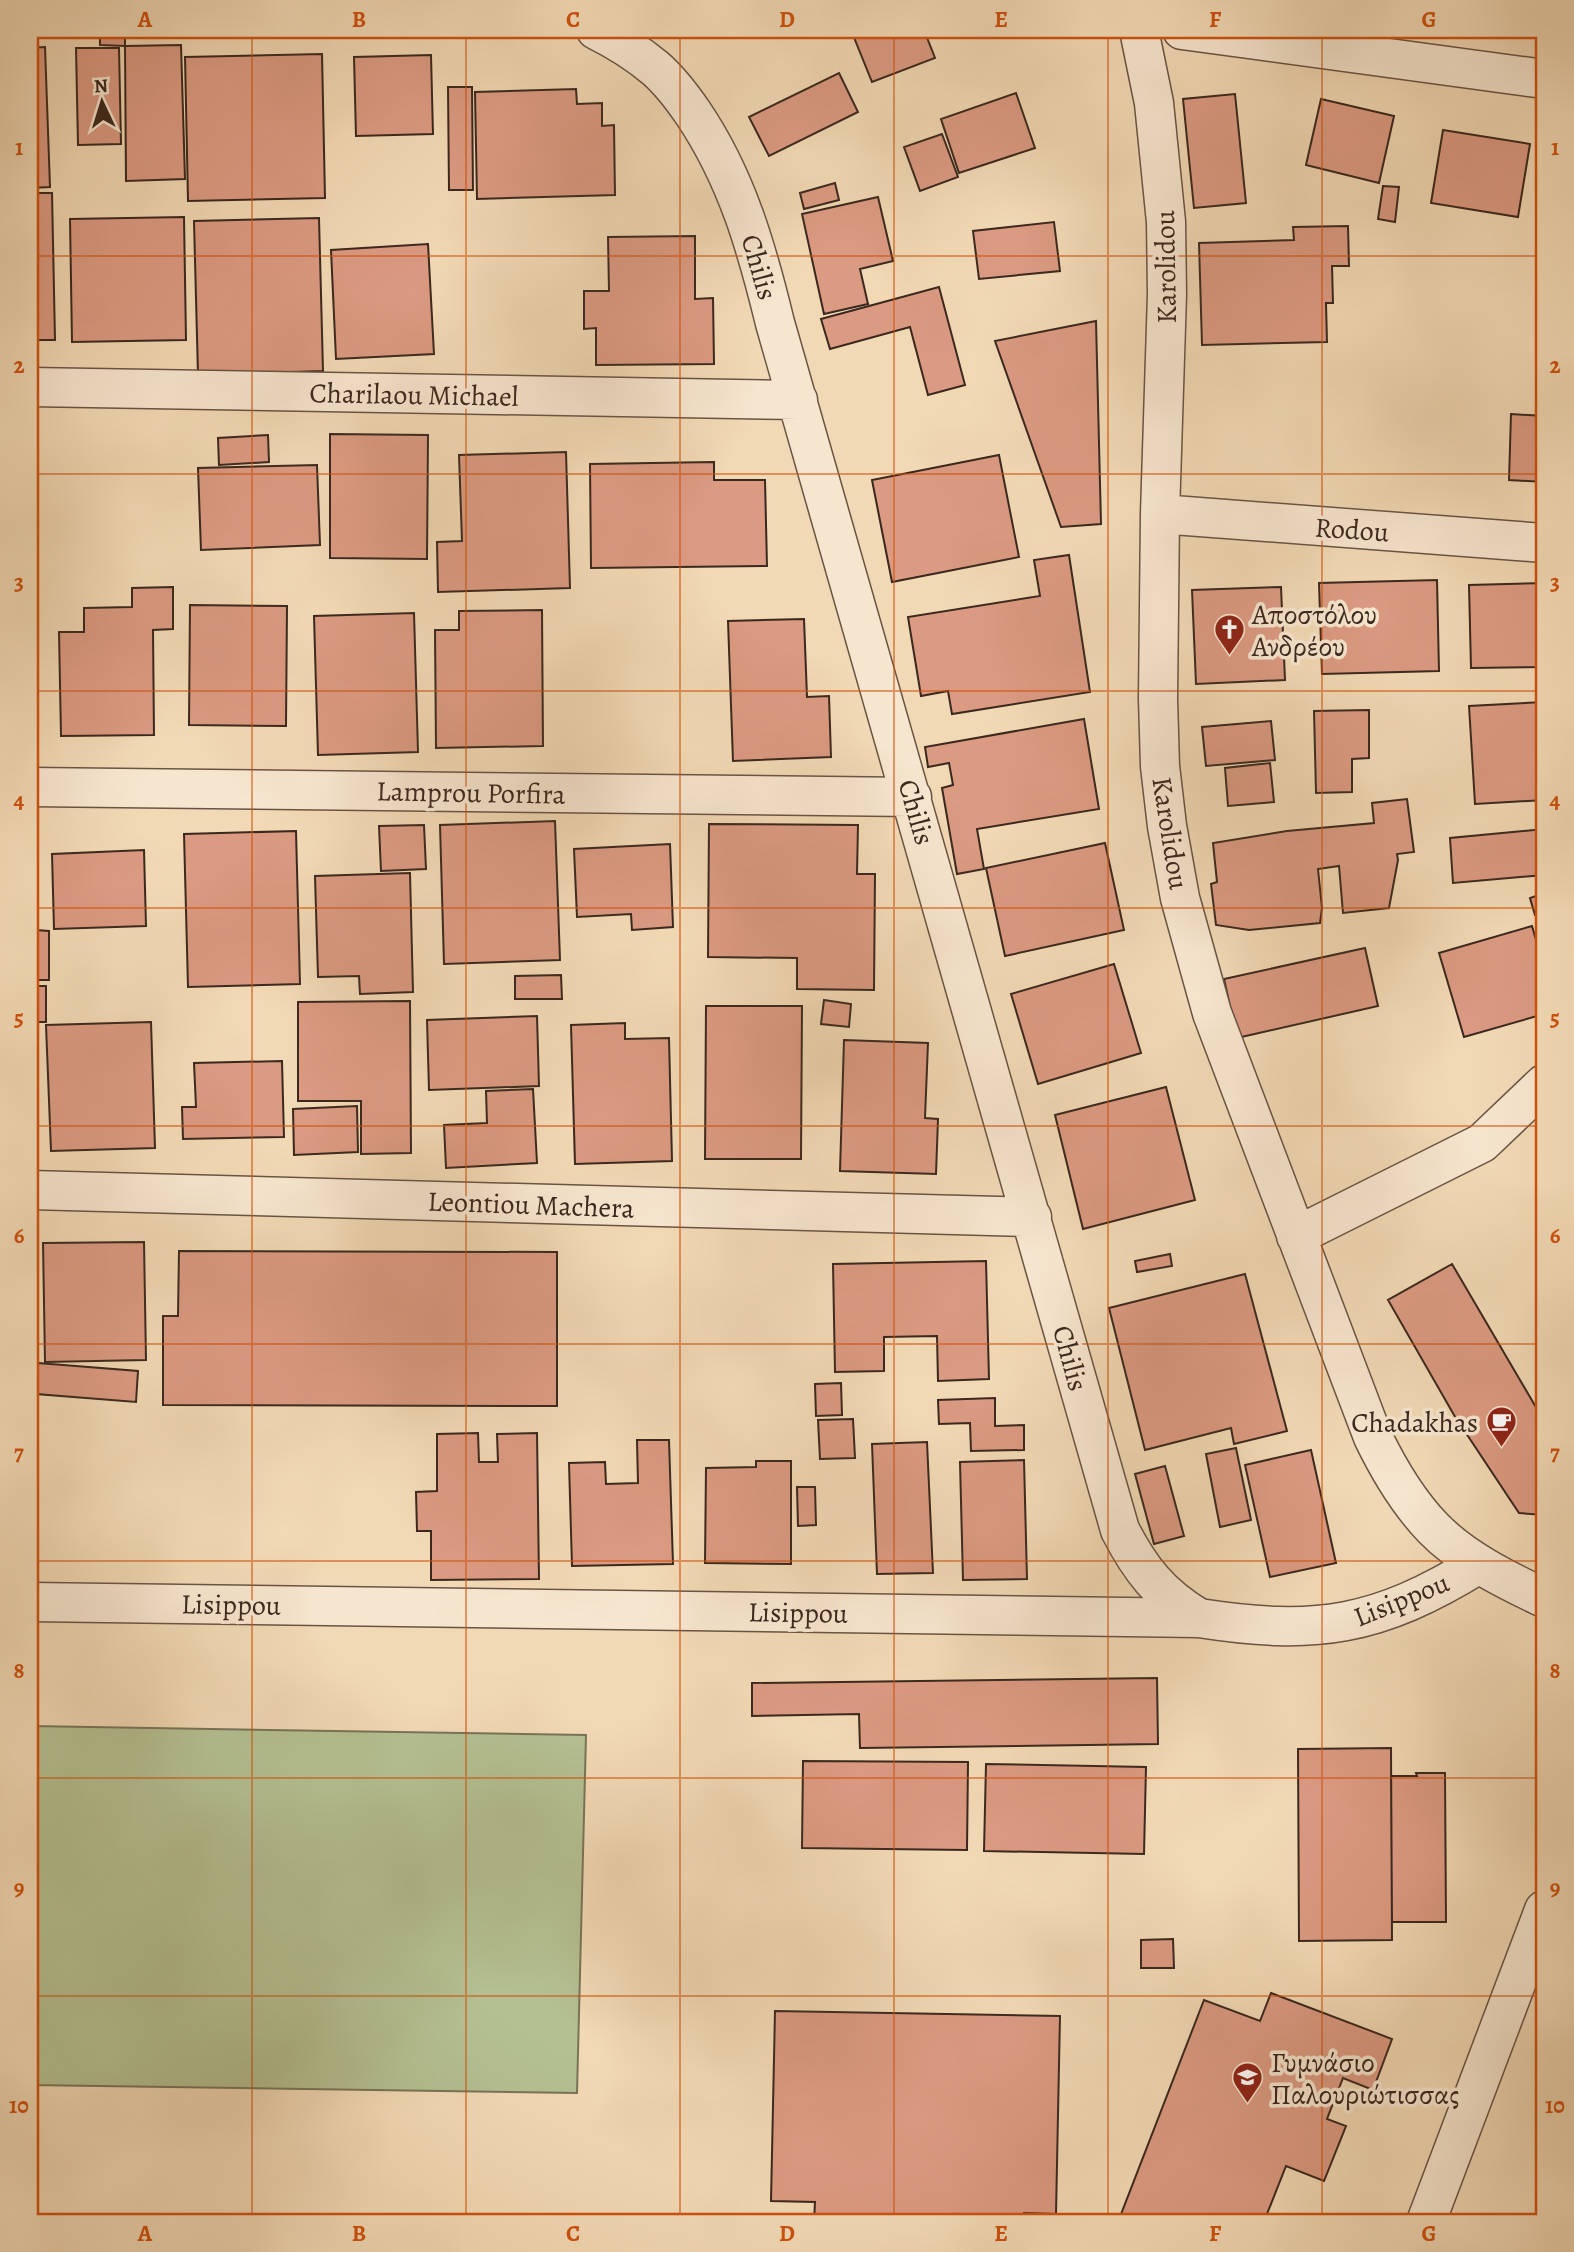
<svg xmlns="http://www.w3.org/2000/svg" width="1574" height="2252" font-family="Alegreya,serif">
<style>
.green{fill:#b4c092;stroke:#787458;stroke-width:2}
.building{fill:#db9a82;stroke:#3b281e;stroke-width:2}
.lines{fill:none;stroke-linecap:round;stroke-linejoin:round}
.minor-casing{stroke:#695444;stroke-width:41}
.minor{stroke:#f7e6cf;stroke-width:38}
.grid{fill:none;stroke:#ce520f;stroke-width:2;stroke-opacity:0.55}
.labels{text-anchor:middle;stroke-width:7;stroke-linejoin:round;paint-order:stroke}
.street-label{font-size:28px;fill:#3b281e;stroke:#f7e6cf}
.poi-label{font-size:28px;fill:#3b281e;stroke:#f7e6cf;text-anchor:start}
.neatline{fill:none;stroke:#ce520f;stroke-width:2.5}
.grid-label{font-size:23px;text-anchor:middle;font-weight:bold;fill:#ce520f}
</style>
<rect width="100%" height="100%" fill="#f2d9b5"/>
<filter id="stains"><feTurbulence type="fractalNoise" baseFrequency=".00286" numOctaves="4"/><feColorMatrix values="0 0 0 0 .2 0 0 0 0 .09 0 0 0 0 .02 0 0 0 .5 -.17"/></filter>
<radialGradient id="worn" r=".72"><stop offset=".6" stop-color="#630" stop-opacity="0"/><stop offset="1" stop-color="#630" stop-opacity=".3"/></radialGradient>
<path class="green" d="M30,1726l556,9 -9,358 -547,-8z"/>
<path class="building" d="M100,30h25v16l-25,-1z
M851,30h73l11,28 -63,24z
M181,45l4,134 -59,2 -1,-135z
M45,47l5,140 -20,1v-140z
M76,48h43l2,96 -43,1z
M322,54l3,144 -137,3 -3,-144z
M431,55l2,79 -77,2 -2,-79z
M839,73l19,39 -89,44 -20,-39z
M448,87h24l1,103h-24z
M576,89l1,15 25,-1v23l12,-1 1,70 -138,4 -2,-107z
M1016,93l19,55 -76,25 -18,-54z
M1235,94l11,109 -52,5 -11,-109z
M1321,99l73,17 -15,67 -73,-18z
M1443,130l87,14 -12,73 -87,-14z
M942,134l16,43 -38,14 -16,-44z
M835,183l4,17 -35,9 -4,-16z
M1383,186l16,1 -4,35 -17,-3z
M30,193h22l3,147h-25z
M878,197l15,64 -33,8 8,35 -44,10 -22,-100z
M184,217l2,123 -114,2 -2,-123z
M319,218l4,153 -125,4 -4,-154z
M1054,222l6,49 -81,8 -6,-48z
M1348,226l1,40h-17l1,37h-7l1,39 -125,3 -3,-102 95,-3 -1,-13z
M695,236v63l18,-1 1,66 -118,1v-37l-12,1v-38h25l-1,-54z
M428,244l6,110 -98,5 -5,-109z
M939,287l26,98 -37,10 -18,-68 -80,22 -9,-30z
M1096,321l5,203 -40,3 -66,-186z
M1511,414l33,2v66l-35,-2z
M330,434l98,1 -1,124 -97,-1z
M268,435l1,27 -50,3 -1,-27z
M566,452l4,136 -132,4 -1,-50 25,-1 -3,-86z
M999,455l20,102 -127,25 -20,-102z
M714,462v18h51l2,86 -176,2 -1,-104z
M317,465l3,80 -119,5 -3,-82z
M1069,555l21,137 -138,22 -4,-23 -27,5 -13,-79 132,-21 -6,-36z
M1437,580l2,91 -117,3 -3,-91z
M1544,583v84l-73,1 -2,-83z
M173,587v42l-20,1 1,105 -93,1 -2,-104h25v-24l48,-1v-19z
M1281,587l4,93 -89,4 -4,-94z
M190,605l97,1 -1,120 -97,-1z
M542,610l1,136 -107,2 -1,-118h24v-19z
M414,613l4,139 -100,3 -4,-139z
M804,619l3,78 22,-1 2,61 -98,4 -5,-140z
M1544,702v98l-69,4 -6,-98z
M1369,710v48l-17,1v33l-36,1 -2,-82z
M1084,719l15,90 -122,20 7,40 -27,5 -15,-86 11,-3 -4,-22 -21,4 -3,-20z
M1271,721l4,39 -69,6 -4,-39z
M1270,763l4,39 -46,4 -3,-38z
M1407,799l7,53 -17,2 1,6 -9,48 -46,5 -4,-47 -21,3 4,39 -2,15 -71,7 -33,-5 -5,-41 6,-2 -4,-39 74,-12 87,-8 -2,-20z
M555,821l5,139 -116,4 -4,-139z
M709,824l149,1 -1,49h18l-1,116 -77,-1v-31l-89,-1z
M424,825l2,44 -45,2 -2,-45z
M1544,829v46l-91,8 -3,-45z
M30,830h6v100l13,1v49h-19z
M296,831l4,153 -112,3 -4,-153z
M1105,843l19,87 -119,26 -19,-88z
M670,844l3,83 -41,3 -1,-16 -54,3 -3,-68z
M144,850l2,76 -92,3 -2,-75z
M410,873l3,119 -53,2 -1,-18 -41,1 -3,-101z
M1544,893v19l-9,3 -5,-17z
M1532,926l12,41v47l-80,23 -25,-84z
M1365,948l13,58 -141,32 -13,-59z
M1114,964l27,89 -103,31 -27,-90z
M561,975l1,24h-47v-23z
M30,986h16v36h-16z
M824,1000l27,4 -2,23 -28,-3z
M410,1001l1,152 -50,1v-53h-63v-99z
M706,1006h96l-1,153h-96z
M537,1016l2,70 -110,4 -2,-70z
M151,1022l4,126 -104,3 -5,-126z
M625,1023v16l44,-1 3,123 -97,3 -4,-139z
M844,1040l84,3 -3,75 13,1 -2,55 -96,-3z
M282,1061l2,76 -101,2 -1,-32h14l-2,-44z
M1166,1087l29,113 -112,29 -28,-114z
M533,1089l4,74 -91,5 -2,-43 43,-2 -1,-32z
M357,1106l1,46 -64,3 -1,-46z
M144,1242l2,118 -101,2 -2,-119z
M179,1251l378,1v154l-394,-1v-89h15z
M1170,1254l2,12 -35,6 -2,-11z
M986,1261l3,118 -51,2 -1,-45 -53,1v34l-49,1 -2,-108z
M1452,1264l85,145 7,-11v117l-25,-2 -65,-98 -66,-115z
M1245,1274l42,157 -53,13 -3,-16 -86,22 -36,-142z
M38,1363l100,8 -2,31 -100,-8z
M841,1383l1,32 -26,1 -1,-32z
M995,1398v28l29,-1v25l-53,1 -1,-28 -31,1 -1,-24z
M853,1419l2,39 -35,1 -2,-39z
M478,1433l1,29h19l-1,-28 40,-1 2,146 -108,1v-49h-14l-1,-39 21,-1v-57z
M637,1440h32l4,124 -101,2 -3,-103 36,-1 1,22 32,-1z
M927,1442l6,131 -56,1 -5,-130z
M1236,1448l15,72 -31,7 -14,-73z
M1311,1450l25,113 -66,14 -25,-112z
M1024,1460l3,119 -64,1 -3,-118z
M756,1461h35v103l-86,-1 1,-95 50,-1z
M1165,1466l19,70 -30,8 -19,-70z
M797,1487h18l1,38 -18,1z
M1157,1678l1,66 -298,4 -1,-34 -107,2v-33z
M1391,1748l1,192 -93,1 -1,-192z
M803,1761l165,1 -1,88 -165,-2z
M986,1764l160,3 -2,87 -160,-3z
M1416,1773h29l1,149h-54l-1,-146h26z
M1173,1939l1,29h-33v-28z
M1271,1993l121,46 -19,51 -30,-12 -16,41 19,7 -22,55 -38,-15 -19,48 21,8h-170l86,-222 56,21z
M775,2011l285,5 -4,198 -32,-1v9h-210l1,-20 -44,-1z"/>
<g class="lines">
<defs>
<path id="minor" d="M596,30c20,10 41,23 59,38 15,13 27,29 38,45 44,65 64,136 82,210l345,1207c20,39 40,65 79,88
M1139,30l15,73 12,119 1,72 -7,220 -2,185 2,67 7,60 13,72 32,115 161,424c16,33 35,65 60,91 30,31 73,52 111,70
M1182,30l362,49
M30,387l768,13
M1160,514l384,29
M30,787l882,10
M30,1190l1002,27
M1296,1236l186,-93 62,-59
M30,1602l1169,16c117,18 178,9 280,-54
M1426,2222l118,-312"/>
</defs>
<use href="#minor" class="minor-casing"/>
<use href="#minor" class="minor"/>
</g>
<path class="grid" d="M252,30v2192M466,30v2192M680,30v2192M894,30v2192M1108,30v2192M1322,30v2192M30,256h1514M30,474h1514M30,691h1514M30,908h1514M30,1126h1514M30,1344h1514M30,1561h1514M30,1778h1514M30,1996h1514"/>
<defs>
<symbol id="church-pin" viewBox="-11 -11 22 30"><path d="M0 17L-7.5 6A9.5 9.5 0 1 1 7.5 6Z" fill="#8f2418" stroke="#f7e6cf"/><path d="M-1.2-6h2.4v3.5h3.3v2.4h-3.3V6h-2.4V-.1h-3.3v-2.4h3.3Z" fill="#fff"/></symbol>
<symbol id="cafe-pin" viewBox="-11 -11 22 30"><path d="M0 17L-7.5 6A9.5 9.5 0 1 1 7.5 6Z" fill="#8f2418" stroke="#f7e6cf"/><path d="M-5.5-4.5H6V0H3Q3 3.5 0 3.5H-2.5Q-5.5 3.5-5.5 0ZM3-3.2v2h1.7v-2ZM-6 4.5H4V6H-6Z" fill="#fff"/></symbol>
<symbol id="school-pin" viewBox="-11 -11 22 30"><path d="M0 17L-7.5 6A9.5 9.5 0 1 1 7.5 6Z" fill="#8f2418" stroke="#f7e6cf"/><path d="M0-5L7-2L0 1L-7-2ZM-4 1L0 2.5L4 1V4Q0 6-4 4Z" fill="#fff"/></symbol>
</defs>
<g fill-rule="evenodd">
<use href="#church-pin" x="1212" y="612" width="35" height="47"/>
<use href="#cafe-pin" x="1484" y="1404" width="35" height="47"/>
<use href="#school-pin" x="1230" y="2060" width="35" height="47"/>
</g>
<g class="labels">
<g class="street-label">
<text transform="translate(760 267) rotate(74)" y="10">Chilis</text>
<text transform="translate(1165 267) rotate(-91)" y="10">Karolidou</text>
<text transform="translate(414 394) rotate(1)" y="10">Charilaou Michael</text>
<text transform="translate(1352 529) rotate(4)" y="10">Rodou</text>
<text transform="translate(471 792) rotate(1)" y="10">Lamprou Porfira</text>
<text transform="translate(917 812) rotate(74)" y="10">Chilis</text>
<text transform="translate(1171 833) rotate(81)" y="10">Karolidou</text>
<text transform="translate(531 1204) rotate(2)" y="10">Leontiou Machera</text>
<text transform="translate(1071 1358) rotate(75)" y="10">Chilis</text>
<text transform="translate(1401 1599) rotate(-22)" y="10">Lisippou</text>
<text transform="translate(231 1604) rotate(1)" y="10">Lisippou</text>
<text transform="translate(798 1612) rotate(1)" y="10">Lisippou</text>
</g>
<g class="poi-label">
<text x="1252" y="624">Αποστόλου<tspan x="1252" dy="32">Ανδρέου</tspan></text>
<text x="1478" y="1432" text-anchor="end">Chadakhas</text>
<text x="1271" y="2072">Γυμνάσιο<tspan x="1271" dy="32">Παλουριώτισσας</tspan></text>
</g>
</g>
<rect width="1574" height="2252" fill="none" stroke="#f2d9b5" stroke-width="77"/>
<g transform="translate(102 102) rotate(356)" stroke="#f7e6cf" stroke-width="5" paint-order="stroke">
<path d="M0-5L12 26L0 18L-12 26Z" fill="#3b281e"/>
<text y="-10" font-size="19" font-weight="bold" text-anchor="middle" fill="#3b281e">N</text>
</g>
<rect x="38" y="38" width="1498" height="2176" class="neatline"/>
<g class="grid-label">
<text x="145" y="27">A</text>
<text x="359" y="27">B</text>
<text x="573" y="27">C</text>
<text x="787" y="27">D</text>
<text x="1001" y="27">E</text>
<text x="1215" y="27">F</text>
<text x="1429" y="27">G</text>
<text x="19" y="155">1</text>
<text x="1555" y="155">1</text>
<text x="19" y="373">2</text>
<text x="1555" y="373">2</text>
<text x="19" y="590">3</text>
<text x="1555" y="590">3</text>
<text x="19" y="808">4</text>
<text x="1555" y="808">4</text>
<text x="19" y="1025">5</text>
<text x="1555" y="1025">5</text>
<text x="19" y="1243">6</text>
<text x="1555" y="1243">6</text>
<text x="19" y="1460">7</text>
<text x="1555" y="1460">7</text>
<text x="19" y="1678">8</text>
<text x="1555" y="1678">8</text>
<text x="19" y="1895">9</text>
<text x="1555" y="1895">9</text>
<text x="19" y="2113">10</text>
<text x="1555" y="2113">10</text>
<text x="145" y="2241">A</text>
<text x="359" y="2241">B</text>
<text x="573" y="2241">C</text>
<text x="787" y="2241">D</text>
<text x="1001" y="2241">E</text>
<text x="1215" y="2241">F</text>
<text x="1429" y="2241">G</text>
</g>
<rect width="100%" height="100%" filter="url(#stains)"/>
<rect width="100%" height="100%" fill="url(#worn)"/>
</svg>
